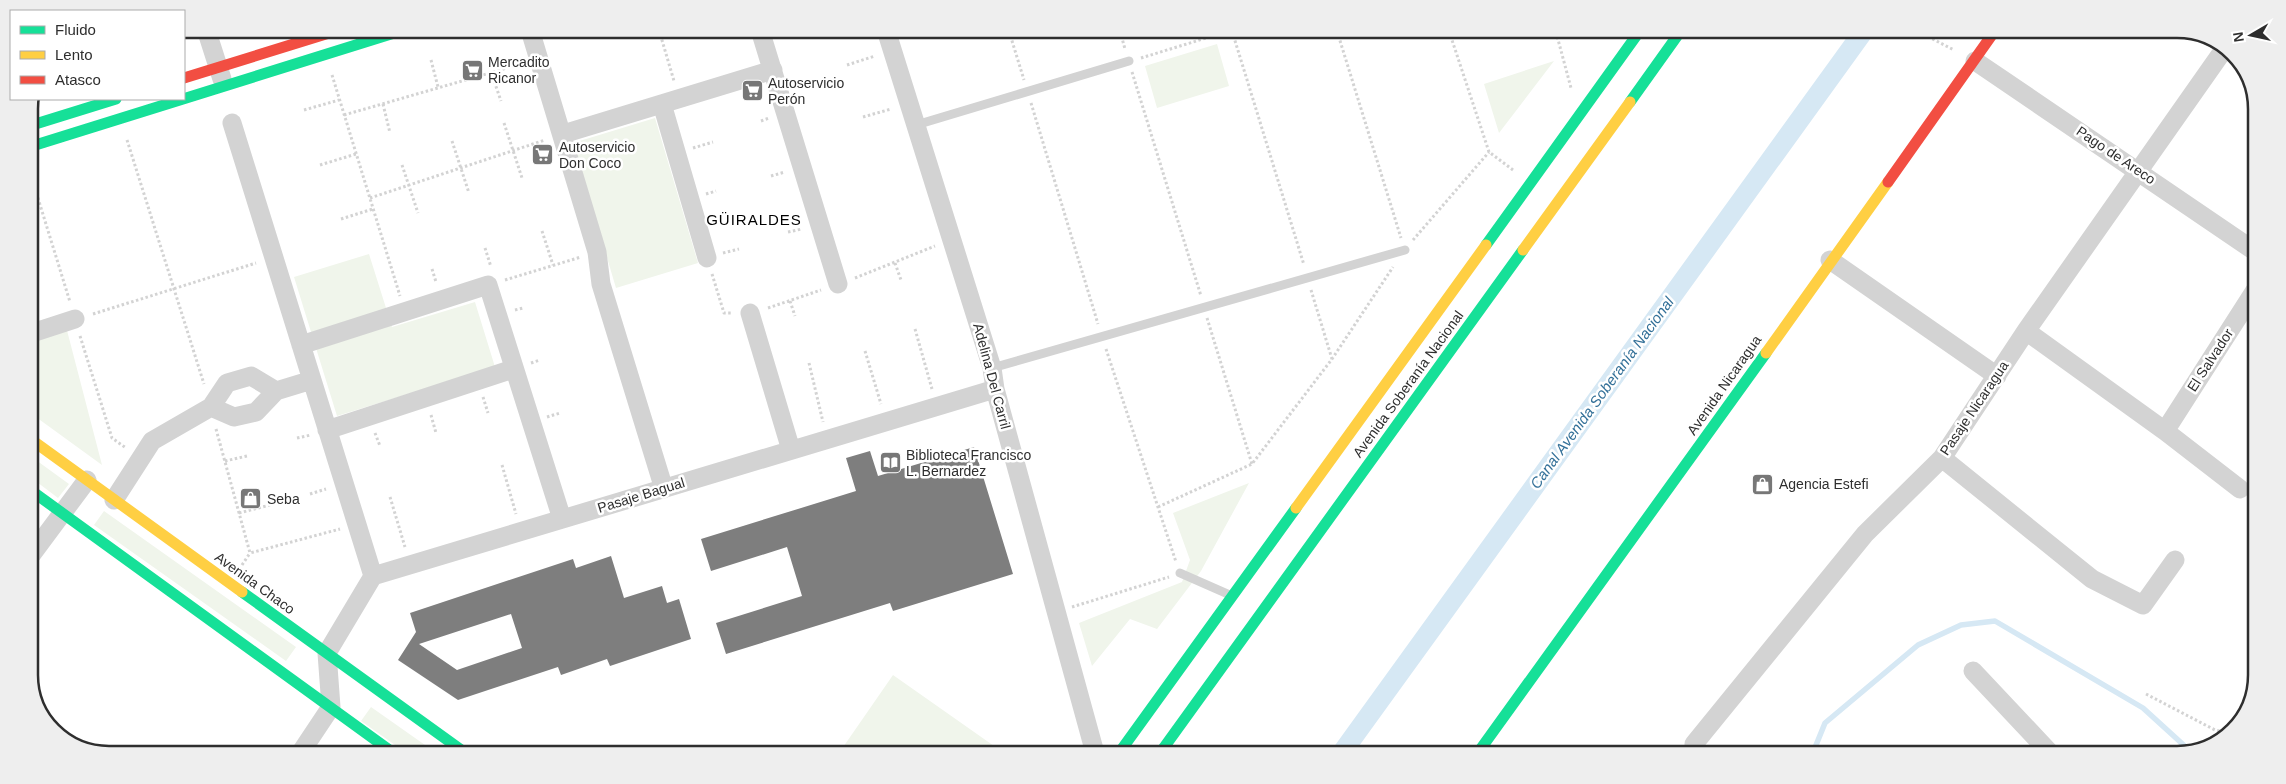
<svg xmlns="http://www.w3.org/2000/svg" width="2286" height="784" font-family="Arial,sans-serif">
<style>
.green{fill:#f0f5eb}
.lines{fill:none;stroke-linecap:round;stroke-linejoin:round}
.stream{stroke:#d6e8f4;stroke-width:5.5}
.canal{stroke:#d6e8f4;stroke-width:20}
.building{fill:#7e7e7e;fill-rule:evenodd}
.path{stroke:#d3d3d3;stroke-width:3;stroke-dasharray:2.5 2.5;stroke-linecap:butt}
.lane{stroke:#d3d3d3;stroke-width:9}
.street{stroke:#d3d3d3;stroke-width:19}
.fast{stroke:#16e098;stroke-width:11}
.slow{stroke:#ffcf43;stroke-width:11}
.jam{stroke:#f24e42;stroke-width:11}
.labels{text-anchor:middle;stroke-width:5;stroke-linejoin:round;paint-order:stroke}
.poi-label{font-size:14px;fill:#2e2e2e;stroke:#fff;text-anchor:start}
.street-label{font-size:14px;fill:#2e2e2e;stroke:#fff}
.neighbourhood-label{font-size:15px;letter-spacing:1px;fill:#000;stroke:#fff}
.water-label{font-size:15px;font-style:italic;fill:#347199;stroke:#fff}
.rim{fill:none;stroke:#2e2e2e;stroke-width:2.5}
</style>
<rect width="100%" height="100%" fill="#fff"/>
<path class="green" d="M1217,44l12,42 -72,22 -12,-42z
M1554,61l-55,72 -15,-49z
M655,118l43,145 -82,25 -43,-145z
M369,254l23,73 83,-25 20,65 -158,49 -43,-139z
M63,315l39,150 -73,-53v-89z
M29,455l40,29 -11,14 -29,-22z
M1249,483l-48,88 -44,58 -27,-10 -38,47 -13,-43 103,-41 8,-22 -17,-47z
M104,511l192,136 -10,14 -192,-136z
M893,675l111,78h-165z
M371,707l64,45h-30l-44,-31z"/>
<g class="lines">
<path class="stream" d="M1812,755l13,-32 93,-78 43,-20 34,-4 148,87 45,41 5,1"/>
<path class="canal" d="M1341,754l522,-722"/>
</g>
<path class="building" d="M974,447l39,127 -120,37 -3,-8 -164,51 -10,-31 86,-27 -15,-49 -76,24 -10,-32 155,-48 -10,-33 24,-7 8,25z
M611,556l13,42 38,-12 5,17 12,-4 12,40 -81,27 -3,-7 -46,16 -3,-8 -100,33 -60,-40 18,-28 -6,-19 163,-54 3,9zM511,614l11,34 -65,22 -38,-26z"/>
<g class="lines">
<path class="path" d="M659,30l15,51
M1009,31l15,49
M1120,31l5,18
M1232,31l72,234
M1337,31l64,207
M1449,31l40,121 24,18
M1556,32l15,56
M1919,32l35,18
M1141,58l88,-27
M431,60l7,27
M847,65l28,-9
M491,72l10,29
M1132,72l69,224
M332,75l68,221
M796,83l9,-3
M1031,103l67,221
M383,104l7,29
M304,110l35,-10
M344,115l177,-51
M863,117l28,-8
M761,121l8,-3
M504,123l18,55
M127,140l77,244
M452,141l17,52
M693,148l20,-6
M320,165l36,-11
M402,165l16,48
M29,169l41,133
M771,176l14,-4
M706,194l10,-3
M370,198l175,-58
M341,219l32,-10
M542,231l11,34
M788,232l14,-3
M1413,240l76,-88
M485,248l6,19
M723,253l16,-4
M895,263l6,17
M432,269l4,13
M712,274l12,39h8
M855,278l80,-32
M505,280l76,-23
M1311,290l21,69
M790,301l5,15
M768,308l53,-18
M515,310l8,-2
M93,314l163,-51
M1207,318l45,146
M915,329l17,60
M80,336l32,102 14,10
M1106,349l70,213
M865,351l16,53
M531,363l9,-3
M809,363l14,59
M483,397l5,16
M431,415l5,18
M547,417l13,-4
M216,429l34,124 90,-24
M375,433l5,13
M297,438l14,-3
M225,461l22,-5
M502,465l14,49
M310,494l16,-5
M390,497l15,50
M1158,507l94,-43 80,-105 61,-92
M239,513l31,-8
M242,565l8,-12
M1072,607l97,-30
M2146,694l69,36 15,3"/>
<path class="lane" d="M916,125l213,-64
M992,368l413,-118
M1180,573l50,22"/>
<path class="street" d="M206,29l16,50
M530,30l67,222 4,32 63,205
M760,30l78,254
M886,30l106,338 3,21 100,364
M1975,61l281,191
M662,104l45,154
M232,123l141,453
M563,134l210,-64
M1830,260l167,116
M750,313l41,137
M2026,331l139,100 75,58
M29,334l46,-15
M301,345l187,-60 74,234
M211,407l16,-24 24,-7 25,15
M327,430l186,-61
M2165,431l91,-142
M1942,458l150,121 51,26 32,-45
M114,500l38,-59 59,-34 23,10 22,-5 20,-21 36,-11
M29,558l58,-78
M1973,671l79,84
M1694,744l171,-210 77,-76 84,-127 199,-283
M301,752l30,-45 -4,-54 46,-77 622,-187"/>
<path class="fast" d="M1630,102l50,-70
M29,126l87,-27
M29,147l378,-118
M1486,245l153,-213
M29,489l363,263
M242,592l222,160
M1119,753l177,-245
M1160,753l363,-503
M1477,754l289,-401"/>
<path class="slow" d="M1523,250l107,-148
M1766,353l122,-171
M29,438l213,154
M1296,508l190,-263"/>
<path class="jam" d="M184,78l158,-49
M1888,182l106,-150"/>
</g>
<defs>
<symbol id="supermarket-square" viewBox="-11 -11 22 22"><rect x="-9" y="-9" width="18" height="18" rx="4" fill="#777" stroke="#fff"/><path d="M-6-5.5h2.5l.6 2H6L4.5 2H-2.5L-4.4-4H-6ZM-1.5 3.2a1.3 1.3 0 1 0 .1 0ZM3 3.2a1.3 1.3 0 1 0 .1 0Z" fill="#fff"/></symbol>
<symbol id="library-square" viewBox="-11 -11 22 22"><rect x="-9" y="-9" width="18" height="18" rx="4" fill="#777" stroke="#fff"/><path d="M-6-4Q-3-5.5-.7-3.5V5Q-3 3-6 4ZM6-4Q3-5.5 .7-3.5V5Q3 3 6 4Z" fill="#fff"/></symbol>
<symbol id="shop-square" viewBox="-11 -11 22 22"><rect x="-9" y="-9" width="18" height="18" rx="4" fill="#777" stroke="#fff"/><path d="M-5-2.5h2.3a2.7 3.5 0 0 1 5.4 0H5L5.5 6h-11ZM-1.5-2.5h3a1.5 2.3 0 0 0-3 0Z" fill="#fff"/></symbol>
</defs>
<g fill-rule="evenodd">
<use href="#supermarket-square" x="460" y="58" width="25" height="25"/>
<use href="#supermarket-square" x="740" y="78" width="25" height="25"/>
<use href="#supermarket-square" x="530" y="142" width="25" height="25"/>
<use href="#library-square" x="878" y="450" width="25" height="25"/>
<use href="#shop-square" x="1750" y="472" width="25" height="25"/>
<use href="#shop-square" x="238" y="486" width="25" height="25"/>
</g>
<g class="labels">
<g class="poi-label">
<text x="488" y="67">Mercadito<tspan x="488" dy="16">Ricanor</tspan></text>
<text x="768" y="88">Autoservicio<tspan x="768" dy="16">Perón</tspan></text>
<text x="559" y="152">Autoservicio<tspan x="559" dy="16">Don Coco</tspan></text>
<text x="906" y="460">Biblioteca Francisco<tspan x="906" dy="16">L. Bernardez</tspan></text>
<text x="1779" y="489">Agencia Estefi</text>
<text x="267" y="504">Seba</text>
</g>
<g class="street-label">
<text transform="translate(2116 155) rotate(34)" y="5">Pago de Areco</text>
<text transform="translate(2210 360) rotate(-57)" y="5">El Salvador</text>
<text transform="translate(992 376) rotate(75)" y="5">Adelina Del Carril</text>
<text transform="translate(1408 384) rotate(-54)" y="5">Avenida Soberanía Nacional</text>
<text transform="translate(1724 385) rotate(-55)" y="5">Avenida Nicaragua</text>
<text transform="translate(1974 408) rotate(-56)" y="5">Pasaje Nicaragua</text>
<text transform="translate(641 495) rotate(-17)" y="5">Pasaje Bagual</text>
<text transform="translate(255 583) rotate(36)" y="5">Avenida Chaco</text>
</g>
<g class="neighbourhood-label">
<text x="754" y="225">GÜIRALDES</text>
</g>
<g class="water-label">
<text transform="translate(1602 393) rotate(-54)" y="5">Canal Avenida Soberanía Nacional</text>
</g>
</g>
<path d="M0 0H2286V784H0ZM109 38H2177A71 71 0 0 1 2248 109V675A71 71 0 0 1 2177 746H109A71 71 0 0 1 38 675V109A71 71 0 0 1 109 38Z" fill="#eee" fill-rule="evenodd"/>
<path class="rim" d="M109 38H2177A71 71 0 0 1 2248 109V675A71 71 0 0 1 2177 746H109A71 71 0 0 1 38 675V109A71 71 0 0 1 109 38Z"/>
<rect x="10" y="10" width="175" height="90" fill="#ffffff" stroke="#ababab"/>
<rect x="20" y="26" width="25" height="8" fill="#16e098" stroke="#ababab"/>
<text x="55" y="35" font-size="15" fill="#2e2e2e">Fluido</text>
<rect x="20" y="51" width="25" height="8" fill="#ffcf43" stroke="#ababab"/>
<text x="55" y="60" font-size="15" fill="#2e2e2e">Lento</text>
<rect x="20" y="76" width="25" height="8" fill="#f24e42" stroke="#ababab"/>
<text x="55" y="85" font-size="15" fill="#2e2e2e">Atasco</text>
<g transform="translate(2251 35) rotate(261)" stroke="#ffffff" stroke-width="4" paint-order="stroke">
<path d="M0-4L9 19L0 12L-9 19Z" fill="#2e2e2e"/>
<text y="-8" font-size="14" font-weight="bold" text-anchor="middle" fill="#2e2e2e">N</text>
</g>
</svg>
